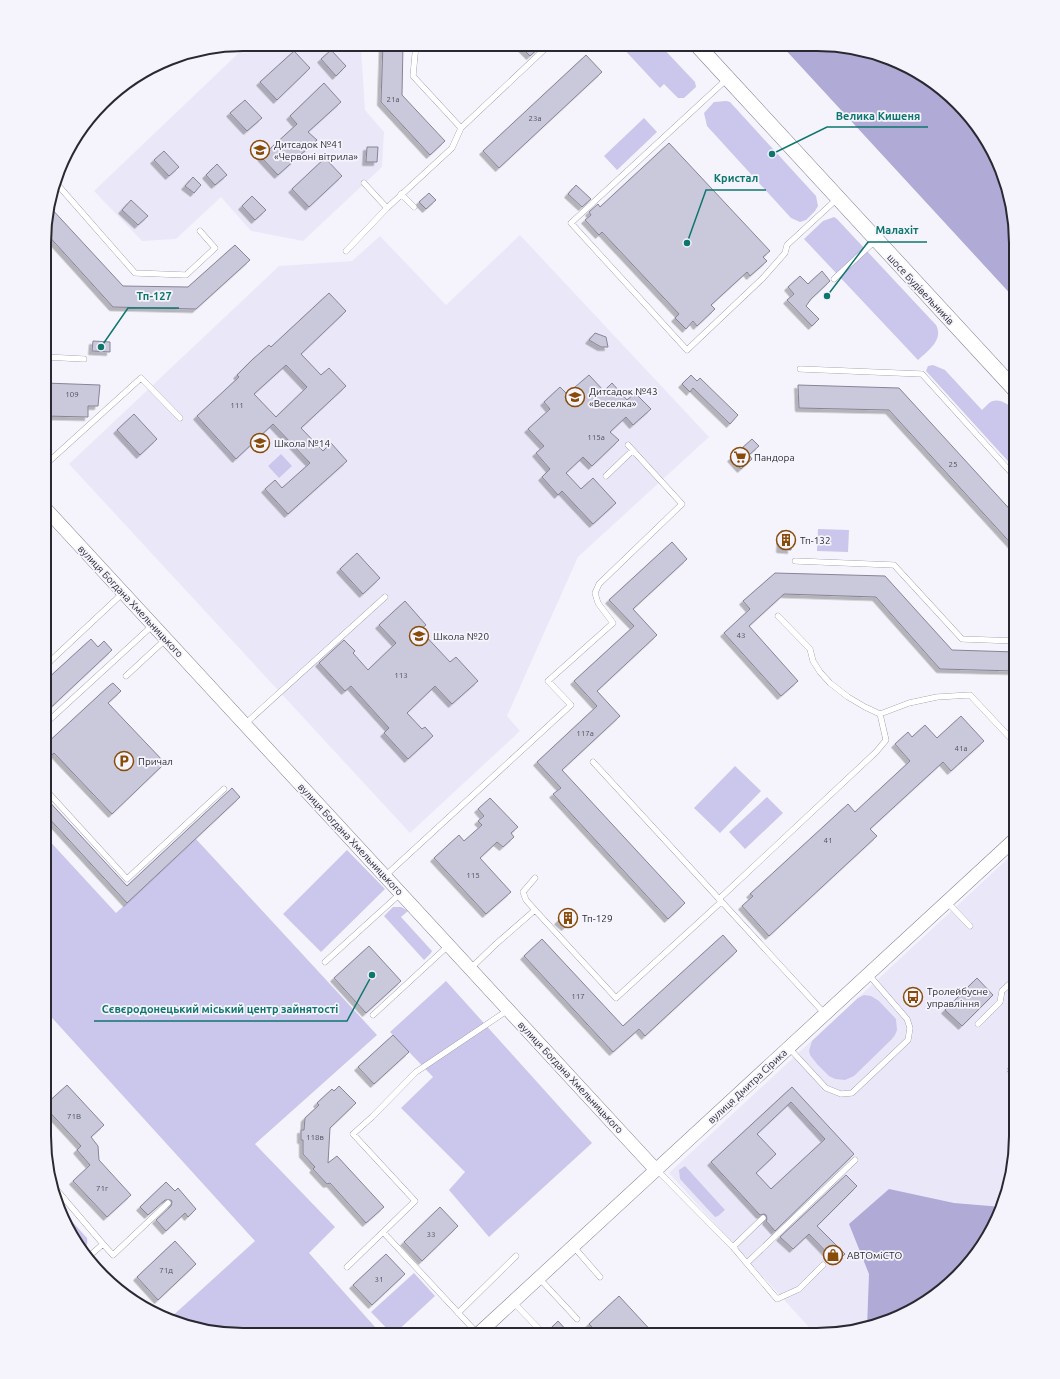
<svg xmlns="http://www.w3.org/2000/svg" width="1060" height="1379" font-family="Ubuntu,sans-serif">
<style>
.built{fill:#eae8f8}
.green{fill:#cbc6ec}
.forest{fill:#b0aad7}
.building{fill:#cac8db;stroke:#878496;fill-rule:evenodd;filter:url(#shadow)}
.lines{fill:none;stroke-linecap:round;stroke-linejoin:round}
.service-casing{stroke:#848193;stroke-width:6}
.tertiary-casing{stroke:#848193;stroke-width:14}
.secondary-casing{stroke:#848193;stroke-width:16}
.service{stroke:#fff;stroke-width:5.5}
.tertiary{stroke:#fff;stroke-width:13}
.secondary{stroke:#fff;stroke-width:15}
.labels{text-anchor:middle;stroke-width:3.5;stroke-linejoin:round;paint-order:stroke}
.number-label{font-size:8px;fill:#52515c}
.poi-label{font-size:10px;fill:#2a2931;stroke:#f5f4fc;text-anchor:start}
.street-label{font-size:10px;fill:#2a2931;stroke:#f5f4fc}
.rim{fill:none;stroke:#2a2931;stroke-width:2}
.leader{fill:none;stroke:#0f766e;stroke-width:1.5}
.callout-dot{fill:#0f766e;stroke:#f5f4fc;stroke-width:1.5}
.callout-label{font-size:11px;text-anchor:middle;font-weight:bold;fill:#0f766e;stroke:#f5f4fc;stroke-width:3.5;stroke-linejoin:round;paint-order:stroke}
</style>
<defs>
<filter id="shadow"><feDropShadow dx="-3.5" dy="3.5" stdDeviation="0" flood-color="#0004"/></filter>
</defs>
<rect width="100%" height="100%" fill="#f5f4fc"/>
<path class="built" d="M248,44h110l3,4 4,62 19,22 -2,35 -79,74 -52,-10 -30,-34 -45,42 -34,2 -48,-50z
M520,235l189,202 -131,120 -71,159 13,15 -110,102 -341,-369 210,-198 73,-5 28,-25 66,69z
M1016,851v299l-11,50 -23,47 -34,39 -43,28 -36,14 -53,7 -147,-162z"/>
<path class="green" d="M620,45h40l35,37 1,5 -12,11h-6l-14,-14 -4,4z
M726,101l4,1 86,94 2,10 -3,5 -9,9 -6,2 -9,-4 -84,-92 -3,-13 10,-11z
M644,118l13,14 -40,38 -13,-14z
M834,217l3,2 99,106c8,15 -8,26 -18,35l-114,-121 19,-18z
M933,365l12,5 37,40c2,-2 5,-5 7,-7 9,-7 21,2 27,9v58l-90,-99 2,-5z
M281,454l11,12 -13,12 -11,-12z
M818,529l31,1 -1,22 -31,-1z
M735,766l26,25 -41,42 -26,-25z
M767,797l16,16 -38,36 -16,-17z
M45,836l71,77 80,-74 181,196 -122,109 80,83 -26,26 66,74 -7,7 -151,-1 -49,-13 87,-79 -211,-232z
M347,850l38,39 -64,63 -38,-38z
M393,907h8l7,4 -7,6 31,34 -1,2 -7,7 -40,-44z
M446,981l146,162 -103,94 -40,-47 16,-18 -64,-64 32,-31 -43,-45z
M864,995l7,1 8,5 17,18 1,11 -2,5 -3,4 -38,37 -9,4 -10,-1 -6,-3 -12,-12 -7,-9 -1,-4 3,-10 46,-43z
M685,1166l40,44 -7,6 -3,1 -35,-38 -1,-9z
M58,1206l29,32c1,6 0,9 -5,13l-17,-27z
M414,1273l21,23 -41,38h-2l-21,-22z"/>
<path class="forest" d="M782,46h62l49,13 35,19 39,34 28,43 14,36 7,51v58z
M889,1189l65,14 48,4 -20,40 -34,39 -43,28 -38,14 2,-54 -20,-50z"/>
<path class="building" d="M383,44h20l-1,51 43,46 -15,14 -49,-53z
M519,45h23l-12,11z
M331,50l15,16 -10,10 -15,-17z
M294,51l16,17 -33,32 -17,-18z
M586,55l16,17 -103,96 -16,-17z
M324,83l17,19 -33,30 9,8 -39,35 -17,-18 36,-33 -7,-8z
M245,100l17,18 -15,13 -17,-18z
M669,143l101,108 -7,6 4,4 -17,15 -3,-4 -36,33 4,4 -18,17 -4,-5 -7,8 -11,-11 4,-4 -77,-82 -3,3 -14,-15 6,-5 -2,-3 9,-8 2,3z
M367,147h11l-1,15h-11z
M164,151l15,16 -10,9 -15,-16z
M325,158l17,18 -33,31 -17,-18z
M217,164l10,11 -12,10 -9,-10z
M193,177l8,8 -7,8 -9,-7z
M576,185l15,14 -9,8 -14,-13z
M429,193l7,7 -10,9 -7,-7z
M252,196l14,14 -11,10 -13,-14z
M131,200l17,16 -10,9 -16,-15z
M49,206l74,80 65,1 47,-42 15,15 -54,49 -83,-2 -67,-74v-17z
M822,271l8,10 -19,18 -5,7 13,13 -7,7 -25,-26 7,-6 -6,-7 12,-11 8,8z
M329,293l17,18 -45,43 20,21 8,-7 17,18 -45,42 22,23 8,-8 16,18 -59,53 -23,-25 10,-9 7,8 28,-25 -37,-39 -37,35 -39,-43 42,-39 -2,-2 16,-16 16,-14 2,2zM286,365l21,22 -31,30 -22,-23z
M595,333l11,4 2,10h-7l-12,-7z
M93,341l17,1v10l-18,-1z
M589,375l15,16 8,-8 15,17 8,-7 16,16 -18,16 -7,-8 -16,15 9,8 -27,26 -9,-9 -17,16 15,16 12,-11 23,25 -23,21 -31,-33 -4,4 -16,-18 8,-8 -14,-16 8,-7 -16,-17 22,-20 -6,-7 16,-15 7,7z
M691,375l6,6 3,-3 38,37 -8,9 -37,-36 -3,4 -8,-8z
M45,383l55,2 -2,21h-10v11l-43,-1z
M798,385l101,3 117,128v33l-127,-139 -90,-2z
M134,414l23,25 -17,16 -23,-25z
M752,439l7,7 -10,9 3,4 -11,10 -10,-11z
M781,531l10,1v18l-11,-1z
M672,542l15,17 -54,50 24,26 -60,56 23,25 -58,54 123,133 -17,16 -115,-125 8,-6 -24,-26 60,-56 -23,-25 60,-55 -25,-26z
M357,553l23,25 -17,16 -23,-25z
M775,573l110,3 67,74 64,2v19l-76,-2 -64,-72 -92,-3 -35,32 49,55 -17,15 -57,-63 26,-24 -7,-8z
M405,601l21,24 -6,5 30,32 6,-5 22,24 -26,23 -17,-18 -28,27 15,16 3,-2 8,9 -25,23 -24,-26 5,-5 -38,-42 -6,5 -26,-28 25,-23 11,11 -2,2 15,17 28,-27 -17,-18z
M91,639l7,8 6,-6 8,9 -67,63v-32z
M113,683l8,8 -13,12 57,60 -53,51 -58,-61 -9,8v-16l65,-60z
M961,716l23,25 -33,30 -8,-9 -73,67 7,7 -108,100 -27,-30 11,-10 -3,-2 98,-90 7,8 55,-51 -15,-17 13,-12 4,5 13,-12 12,13z
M232,788l8,9 -113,106 -82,-89v-17l82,89z
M490,798l28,29 -7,6 3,4 -11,10 -6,-5 -17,16 31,34 -25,22 -52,-56 25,-23 5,6 18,-16 -4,-4 6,-5 -6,-7z
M570,909l7,7 -12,11 -7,-6z
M723,935l14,16 -92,85 -6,-7 -26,23 -89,-96 18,-17 81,87z
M369,946l32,35 -35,32 -32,-35z
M977,978l16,17 -31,31 -17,-16z
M393,1035l16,17 -35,32 -16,-17z
M67,1085l37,40 -13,12 7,9 1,14 32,35 -24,22 -34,-36 17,-16 -13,-15 4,-4 -37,-40z
M339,1086l17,17 -26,25 -2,35 9,-7 47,51 -18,16 -36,-40 -3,1 -14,-15 2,-2 -12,-13v-14h-2v-10h3l1,-12 14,-13 -2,-2 15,-14 2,2z
M792,1087l62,67 -79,77 -9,-10 1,-2 -1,-4 -2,-1 -4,1 -49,-53zM791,1102l34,37 -54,50 -15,-16 20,-19 -19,-20z
M846,1175l11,11 -40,40 28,28 -9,8 -27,-28 -16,15 -13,-12z
M166,1182l9,9 3,-3 18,21 -8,8 -3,-4 -19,18 -10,-11 15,-14 1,-4 -1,-2h-6l-17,15 -8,-8z
M440,1207l18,19 -36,35 -18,-19z
M175,1241l21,23 -38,36 -21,-23z
M386,1254l19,20 -33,31 -19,-20z
M619,1296l36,39 -56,-1 -10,-10z
M558,1321l12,13h-14l-6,-5z"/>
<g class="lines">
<defs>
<path id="service" d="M416,44l-3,32 48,52 88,-83
M727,79l-156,144 116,127 76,-72 22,-25 2,-8 51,-47
M364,183l23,25
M57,184l78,89 51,2 29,-27 -15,-17
M401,194l13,13
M346,251l41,-43 65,-60 9,-20
M834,279l42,-39
M45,357l39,2
M800,369l122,5 94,104
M45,465l96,-87 39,40
M606,476l26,-25
M795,561l99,4 68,74 54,2
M778,616l32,33 3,12 7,11 10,11 18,14 17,10 15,7 29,-11 28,-6 33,-2 46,49
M45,666l78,-73
M126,676l40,-37
M45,724l108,-99
M245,724l140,-127
M593,762l232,252
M45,789l82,90 97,-90
M385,876l186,-171 -23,-24 65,-58 -15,-20 -3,-10 4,-9 83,-80 -54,-59
M535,878l-12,14 3,8 9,10
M719,899l157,-147 10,-12 -6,-26
M947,902l23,24
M325,962l76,-69
M471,968l25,-24 39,-34 81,88 105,-96
M373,1015l76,-70
M978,1024l22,-22 2,-11 14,-13
M789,1048l37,40 15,6 11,-1 56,-53 2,-12 -3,-9 -39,-45
M1016,1079l-6,-9 6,-4
M657,1170l76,77 44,52 22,-10 24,-24
M50,1182l53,62 -16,14
M383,1232l95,102
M103,1244l10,11 55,-52
M573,1246l27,31
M733,1247l30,-29
M747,1263l108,-103
M347,1267l68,-66 -62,-67 19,-17 44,-45 92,-62
M539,1278l38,41
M513,1302l31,32
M458,1313l58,-57"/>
<path id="tertiary" d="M45,508l611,662
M478,1334l538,-496"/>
<path id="secondary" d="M697,45l319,346"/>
</defs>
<use href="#service" class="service-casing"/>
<use href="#tertiary" class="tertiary-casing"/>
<use href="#secondary" class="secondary-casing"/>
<use href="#service" class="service"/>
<use href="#tertiary" class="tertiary"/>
<use href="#secondary" class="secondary"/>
</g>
<defs>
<symbol id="school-ring" viewBox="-11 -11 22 22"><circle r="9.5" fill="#f5f4fc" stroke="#884c08" stroke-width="1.5"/><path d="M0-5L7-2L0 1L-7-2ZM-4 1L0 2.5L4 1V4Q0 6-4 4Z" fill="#884c08"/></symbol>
<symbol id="supermarket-ring" viewBox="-11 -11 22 22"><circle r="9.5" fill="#f5f4fc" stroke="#884c08" stroke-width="1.5"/><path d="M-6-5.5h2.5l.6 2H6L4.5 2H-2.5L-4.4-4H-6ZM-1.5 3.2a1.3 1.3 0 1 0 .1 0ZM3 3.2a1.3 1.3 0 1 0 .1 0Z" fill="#884c08"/></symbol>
<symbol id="building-ring" viewBox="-11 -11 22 22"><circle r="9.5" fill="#f5f4fc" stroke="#884c08" stroke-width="1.5"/><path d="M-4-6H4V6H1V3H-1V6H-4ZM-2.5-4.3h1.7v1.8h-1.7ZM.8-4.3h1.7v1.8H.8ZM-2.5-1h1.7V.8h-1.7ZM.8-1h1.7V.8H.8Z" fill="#884c08"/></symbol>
<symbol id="parking-ring" viewBox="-11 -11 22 22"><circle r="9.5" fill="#f5f4fc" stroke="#884c08" stroke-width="1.5"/><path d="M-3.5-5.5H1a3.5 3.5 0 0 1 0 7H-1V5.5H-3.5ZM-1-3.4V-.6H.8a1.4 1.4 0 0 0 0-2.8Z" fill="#884c08"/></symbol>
<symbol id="bus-ring" viewBox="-11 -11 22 22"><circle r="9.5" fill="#f5f4fc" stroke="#884c08" stroke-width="1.5"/><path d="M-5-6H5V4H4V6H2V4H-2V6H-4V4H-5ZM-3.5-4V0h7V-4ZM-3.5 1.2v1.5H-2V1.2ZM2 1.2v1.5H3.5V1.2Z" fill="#884c08"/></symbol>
<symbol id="shop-ring" viewBox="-11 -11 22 22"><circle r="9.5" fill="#f5f4fc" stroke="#884c08" stroke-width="1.5"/><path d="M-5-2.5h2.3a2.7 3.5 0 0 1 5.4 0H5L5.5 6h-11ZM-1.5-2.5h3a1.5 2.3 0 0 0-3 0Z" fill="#884c08"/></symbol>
</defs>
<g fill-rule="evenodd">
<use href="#school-ring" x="249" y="139" width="22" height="22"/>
<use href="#school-ring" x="564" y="386" width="22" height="22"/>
<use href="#school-ring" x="249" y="432" width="22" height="22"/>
<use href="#supermarket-ring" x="729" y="446" width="22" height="22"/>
<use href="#building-ring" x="775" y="529" width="22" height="22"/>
<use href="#school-ring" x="408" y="625" width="22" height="22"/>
<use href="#parking-ring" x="113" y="750" width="22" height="22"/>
<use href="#building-ring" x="557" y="907" width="22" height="22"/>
<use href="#bus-ring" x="902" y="986" width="22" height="22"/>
<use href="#shop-ring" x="822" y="1244" width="22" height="22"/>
</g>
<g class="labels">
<g class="number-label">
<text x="393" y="102">21а</text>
<text x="535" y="121">23а</text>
<text x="72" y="397">109</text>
<text x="237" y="408">111</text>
<text x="596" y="440">115а</text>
<text x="953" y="467">25</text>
<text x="741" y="638">43</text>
<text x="401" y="678">113</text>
<text x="585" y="736">117а</text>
<text x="961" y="751">41а</text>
<text x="828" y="843">41</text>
<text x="473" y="878">115</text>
<text x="578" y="999">117</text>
<text x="74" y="1119">71В</text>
<text x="315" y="1140">118в</text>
<text x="102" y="1191">71г</text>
<text x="431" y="1237">33</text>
<text x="166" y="1273">71д</text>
<text x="379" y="1282">31</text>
</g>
<g class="poi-label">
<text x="274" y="148">Дитсадок №41<tspan x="274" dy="12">«Червоні вітрила»</tspan></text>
<text x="589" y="395">Дитсадок №43<tspan x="589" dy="12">«Веселка»</tspan></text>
<text x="274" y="447">Школа №14</text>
<text x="754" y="461">Пандора</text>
<text x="800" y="544">Тп-132</text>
<text x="433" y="640">Школа №20</text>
<text x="138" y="765">Причал</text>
<text x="582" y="922">Тп-129</text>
<text x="927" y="995">Тролейбусне<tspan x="927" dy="12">управління</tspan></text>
<text x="847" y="1259">АВТОміСТО</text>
</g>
<g class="street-label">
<text transform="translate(921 289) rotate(47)" y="4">шосе Будівельників</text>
<text transform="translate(131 601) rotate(47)" y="4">вулиця Богдана Хмельницького</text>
<text transform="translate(351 839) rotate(47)" y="4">вулиця Богдана Хмельницького</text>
<text transform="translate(571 1077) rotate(47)" y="4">вулиця Богдана Хмельницького</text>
<text transform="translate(747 1086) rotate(-43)" y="4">вулиця Дмитра Сірика</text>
</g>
</g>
<path d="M0 0H1060V1379H0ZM243 51H817A192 192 0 0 1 1009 243V1136A192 192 0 0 1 817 1328H243A192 192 0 0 1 51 1136V243A192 192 0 0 1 243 51Z" fill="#f5f4fc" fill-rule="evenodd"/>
<path class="rim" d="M243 51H817A192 192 0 0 1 1009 243V1136A192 192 0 0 1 817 1328H243A192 192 0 0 1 51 1136V243A192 192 0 0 1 243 51Z"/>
<path class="leader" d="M772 154L827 127H928M687 243L706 190H766M827 296L868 242H927M101 347L128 308H179M372 975L347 1021H94"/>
<g class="callout-dot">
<circle cx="772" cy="154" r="4"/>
<circle cx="687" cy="243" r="4"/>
<circle cx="827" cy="296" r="4"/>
<circle cx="101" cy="347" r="4"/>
<circle cx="372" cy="975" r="4"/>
</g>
<g class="callout-label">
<text x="878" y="120">Велика Кишеня</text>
<text x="736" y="182">Кристал</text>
<text x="897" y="234">Малахіт</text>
<text x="154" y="300">Тп-127</text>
<text x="220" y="1013">Сєвєродонецький міський центр зайнятості</text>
</g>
</svg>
